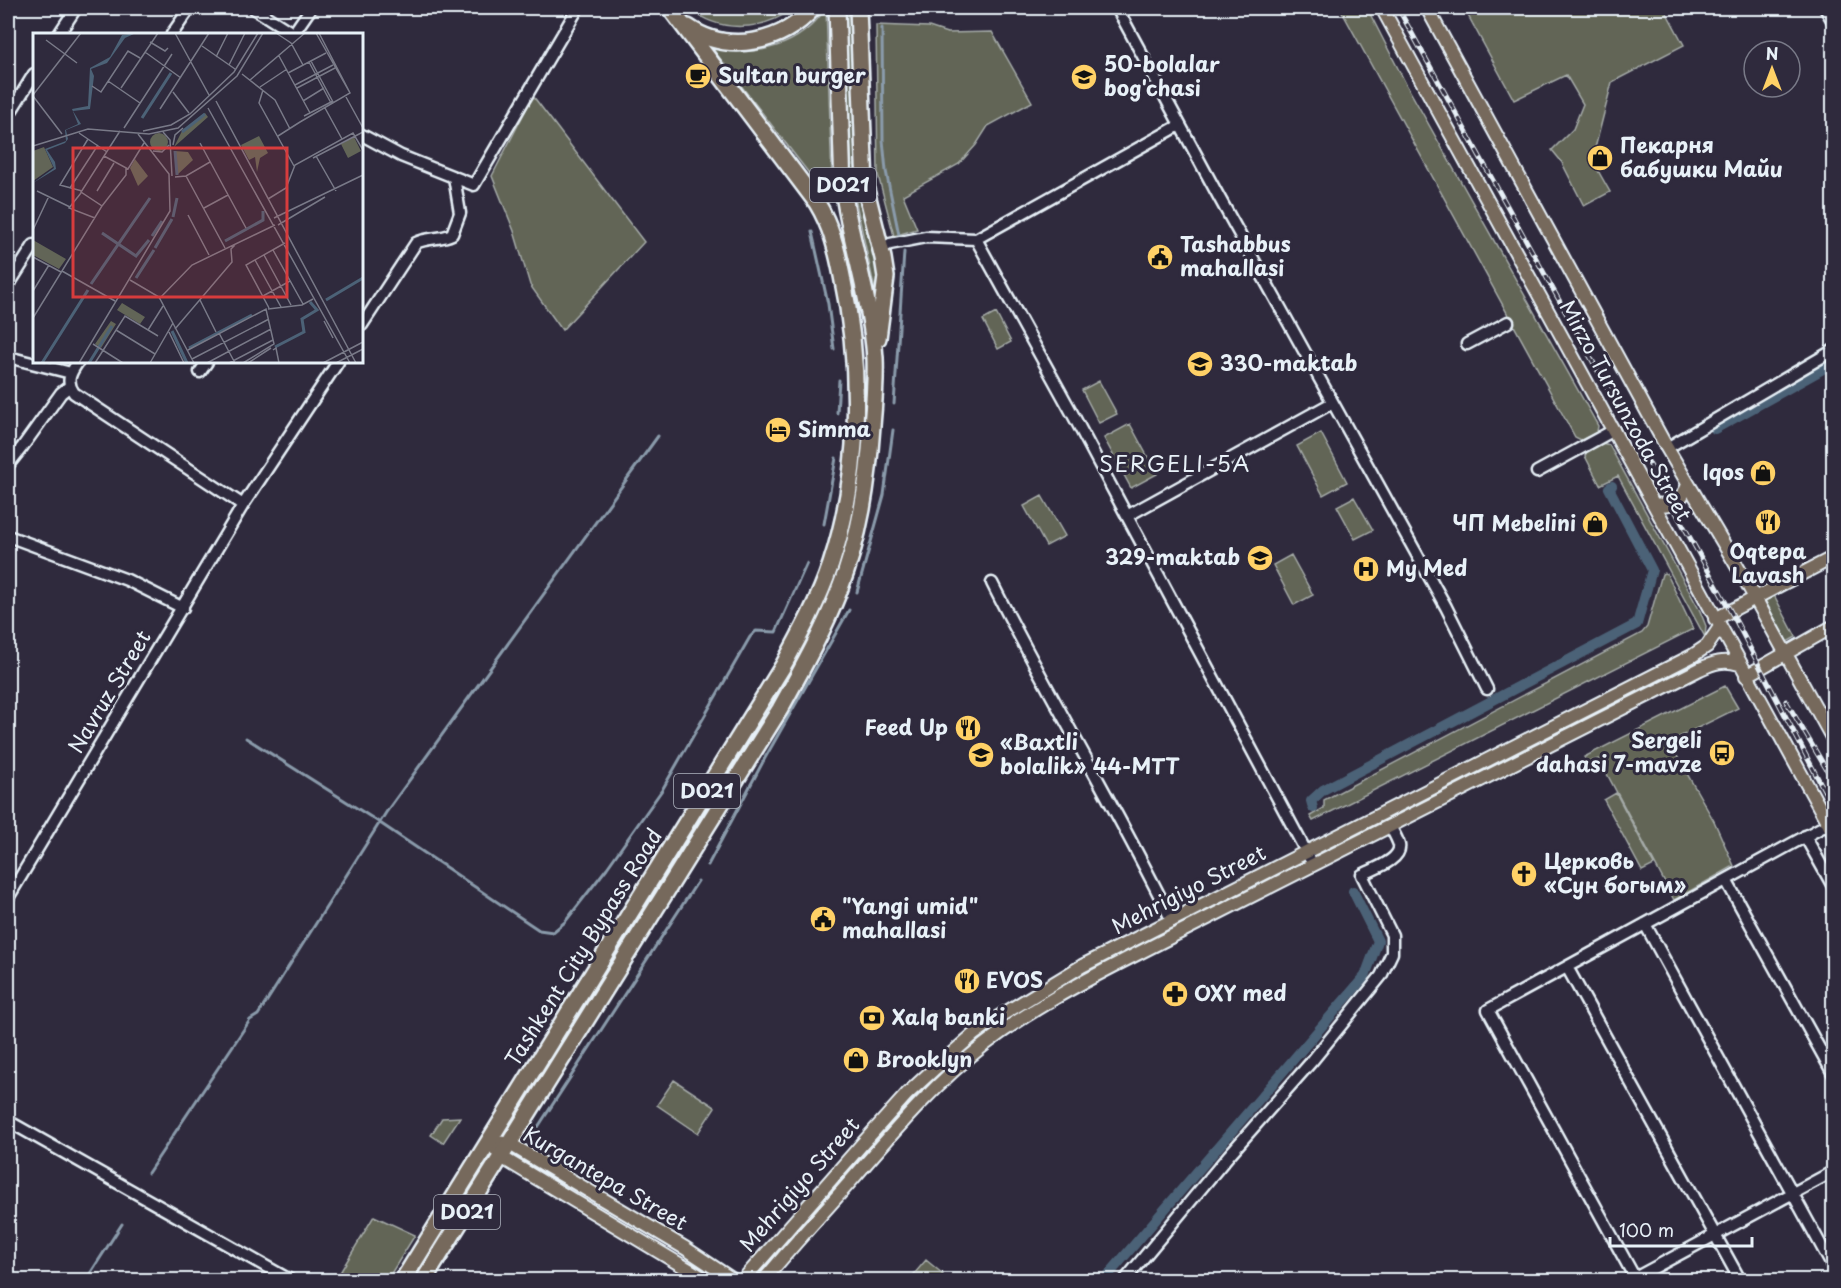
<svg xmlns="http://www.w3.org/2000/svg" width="1841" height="1288" font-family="'Playpen Sans',sans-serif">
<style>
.green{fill:#626557;stroke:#a5aba8;stroke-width:1.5}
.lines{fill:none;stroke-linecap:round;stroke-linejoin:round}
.stream{stroke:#8a9bab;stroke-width:3}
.canal{stroke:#4c6277;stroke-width:10}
.minor-casing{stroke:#e8f1f8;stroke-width:15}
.major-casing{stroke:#e8f1f8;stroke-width:16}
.highway-casing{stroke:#e8f1f8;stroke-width:20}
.minor{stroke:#2f2a3d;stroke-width:10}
.major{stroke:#76695c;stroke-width:12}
.highway{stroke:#76695c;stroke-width:15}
.rail-casing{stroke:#e8f1f8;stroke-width:5}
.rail{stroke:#2f2a3d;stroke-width:3;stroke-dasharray:9;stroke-linecap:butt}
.labels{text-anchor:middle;stroke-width:6;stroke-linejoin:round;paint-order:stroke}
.shield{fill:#2f2a3d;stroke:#b0b5c0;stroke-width:1.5}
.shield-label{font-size:20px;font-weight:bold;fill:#e8f1f8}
.poi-label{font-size:21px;font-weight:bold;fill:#e8f1f8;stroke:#2f2a3d;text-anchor:start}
.street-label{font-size:21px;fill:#e8f1f8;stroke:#2f2a3d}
.neighbourhood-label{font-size:22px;letter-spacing:1.5px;fill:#e8f1f8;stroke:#2f2a3d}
.inset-river{fill:none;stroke:#4c6277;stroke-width:3}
.inset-road{fill:none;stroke:#797a88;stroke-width:1.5}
.view{fill:#d83c3d;fill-opacity:0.15;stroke:#d83c3d;stroke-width:3}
.inset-edge{fill:none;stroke:#e8f1f8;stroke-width:3}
</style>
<rect width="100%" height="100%" fill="#2f2a3d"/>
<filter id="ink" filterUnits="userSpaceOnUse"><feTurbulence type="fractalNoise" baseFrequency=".0167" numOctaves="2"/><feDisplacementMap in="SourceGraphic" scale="12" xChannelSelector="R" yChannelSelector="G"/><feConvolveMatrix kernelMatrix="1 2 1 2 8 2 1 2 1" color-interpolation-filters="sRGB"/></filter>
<g filter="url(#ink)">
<path class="green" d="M689,8h105c-31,23 -75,26 -105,0z
M826,8l6,172 -9,-3 -8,4 -103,-133c44,10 88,-1 114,-40z
M845,8h8l26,254 -1,42 -26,-120z
M1340,8h27l39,76 192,342 -1,6 -16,8 -6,-3z
M1464,8h200l20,37 -72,37 -20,78 18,32 -26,14 -23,-45 -9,-11 21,-21 10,-25 -17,-29 -52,25z
M876,25l53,2 18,6 45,-1 40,70 -44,24 -12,19 -17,19 -56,31 14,34 -23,7 -16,-61z
M533,96l111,146 -82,88 -32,-45 -16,-54 -22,-55z
M996,313l15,29 -13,7 -15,-29z
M1099,381l18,33 -18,9 -17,-33z
M1130,424l27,50 -26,14 -27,-50z
M1321,433l26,49 -24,13 -26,-49z
M1602,443l7,2 91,166 6,15 -1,11 -87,-161 -18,9 -15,-29 2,-5z
M1042,496l23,40 -19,10 -22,-40z
M1354,497l19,33 -18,9 -18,-33z
M1291,555l22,40 -19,10 -21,-40z
M1664,573l3,1 26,55 -380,192 -3,-5 14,-8v-8l318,-167 5,-6 15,-53z
M1774,595l22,42 -9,5 -22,-42z
M1725,686l13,22 -69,34 45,79 20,45 -60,34 -75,-141 -12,4 -3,-6z
M1616,793l38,72 -12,6 -38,-71z
M674,1080l41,27 -17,26 -41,-28z
M460,1117l-17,26 -12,-8 11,-17z
M374,1216l41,19 -28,45h-58l3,-6 6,2z
M926,1260l17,14 -6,6h-28z"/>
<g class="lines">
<path class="stream" d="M882,28l1,112 3,31 13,64
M812,232l16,72 6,45
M894,404l10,-152
M837,413l2,-33
M824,524l12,-66
M857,592l27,-97 9,-65
M246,738l128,81 165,111 14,2 12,-10 42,-54 55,-78 88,-153 6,-6 20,1 31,-69
M708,865l57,-107 84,-148
M538,1127l160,-246
M148,1173l102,-153 8,-5 129,-204 271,-375
M86,1280l36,-56"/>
<path class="canal" d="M1715,429l119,-66
M1313,808l-2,-7 12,-11 314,-166 15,-54 -43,-82 3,-2
M1104,1280l261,-304 13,-35 -25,-50"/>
<defs>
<path id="minor" d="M253,8l41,26
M1117,8l103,191 226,408 41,82
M1825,8l9,15
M59,34l17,-26
M172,34l18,-26
M293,34l18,-26
M8,116l26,-42
M362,135l39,21 73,29 104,-177
M976,239l96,174 238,446
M881,249l9,-5 36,-7 50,2 204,-114
M8,286l26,-41
M362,325l54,-82c11,-6 24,-3 36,-9l8,-21 -6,-36
M1467,344l41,-22
M8,357l63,16
M200,372l7,-10
M1667,448l167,-98
M8,465l15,-19 38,-53 9,-7
M1537,472l77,-42
M243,505l95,-143
M1127,516l205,-113
M8,536l119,44 56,28
M992,583c57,114 124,223 180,338
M1805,836l29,52
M1726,880l108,195
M8,898l235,-393 -169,-112c-9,-12 -3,-21 4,-31
M1645,924l189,345
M1567,967l173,313
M8,1121l282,159
M1635,1278l199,-107
M1125,1280l104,-125 83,-94 69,-85 11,-23v-18l-30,-60c11,-6 40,-15 37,-30 -2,-7 -6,-13 -9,-19
M1636,1280l-148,-270 340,-186"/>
<path id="major" d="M1382,8l452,826
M1427,8l240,440 77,130 90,163
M1654,504c17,3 27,-2 34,-19
M1715,619l119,-62
M1746,676l88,-50
M490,1141l20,3 175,104 48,32
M496,1150l5,7 205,123
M743,1280l120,-137 44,-49 26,-24 40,-35 22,-16 87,-53 610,-310 15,-10 13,-19
M764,1280c29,-36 62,-70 92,-105 40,-46 80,-93 128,-130 44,-34 94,-61 143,-86l573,-290c13,-6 24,-10 39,-5"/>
<path id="highway" d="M858,8l7,178 18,72 3,19 -8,61
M688,27c40,28 95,16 125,-19
M817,203l3,-9 8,-6 9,1 7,7
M403,1280l380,-614c18,-33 36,-66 48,-102 30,-92 31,-195 11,-288 -5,-26 -11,-50 -25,-73l-147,-195
M424,1280l356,-571c21,-38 43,-77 59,-118 21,-53 29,-108 33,-165 2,-22 4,-46 3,-68 -4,-58 -24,-113 -32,-170l-6,-180"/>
</defs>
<use href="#minor" class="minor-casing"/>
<use href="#major" class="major-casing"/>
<use href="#highway" class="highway-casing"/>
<use href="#minor" class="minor"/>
<use href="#major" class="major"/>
<use href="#highway" class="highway"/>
<defs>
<path id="rail" d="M1398,8l339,615 97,186
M1786,701l48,81"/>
</defs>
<use href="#rail" class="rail-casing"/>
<use href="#rail" class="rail"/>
</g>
</g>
<defs>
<symbol id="cafe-disc" viewBox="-11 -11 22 22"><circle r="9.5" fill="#ffd166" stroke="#2f2a3d"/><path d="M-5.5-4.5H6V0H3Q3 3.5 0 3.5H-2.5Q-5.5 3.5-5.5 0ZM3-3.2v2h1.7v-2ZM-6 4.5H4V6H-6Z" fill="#111"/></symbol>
<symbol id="school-disc" viewBox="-11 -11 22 22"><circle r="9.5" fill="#ffd166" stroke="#2f2a3d"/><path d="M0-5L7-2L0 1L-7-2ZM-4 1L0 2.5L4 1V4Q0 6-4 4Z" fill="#111"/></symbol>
<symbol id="shop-disc" viewBox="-11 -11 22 22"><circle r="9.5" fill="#ffd166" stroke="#2f2a3d"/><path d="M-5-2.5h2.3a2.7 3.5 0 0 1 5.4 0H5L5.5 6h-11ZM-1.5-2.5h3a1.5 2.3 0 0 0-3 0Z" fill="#111"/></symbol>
<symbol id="civic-disc" viewBox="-11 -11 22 22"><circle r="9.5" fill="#ffd166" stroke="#2f2a3d"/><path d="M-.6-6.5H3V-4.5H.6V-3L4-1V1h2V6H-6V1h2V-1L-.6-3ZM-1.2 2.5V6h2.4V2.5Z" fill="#111"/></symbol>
<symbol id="hotel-disc" viewBox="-11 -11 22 22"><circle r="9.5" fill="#ffd166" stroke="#2f2a3d"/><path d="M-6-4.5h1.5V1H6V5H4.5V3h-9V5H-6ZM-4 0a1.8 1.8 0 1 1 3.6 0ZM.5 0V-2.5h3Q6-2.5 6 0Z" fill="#111"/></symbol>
<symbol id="restaurant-disc" viewBox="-11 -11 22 22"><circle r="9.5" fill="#ffd166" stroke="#2f2a3d"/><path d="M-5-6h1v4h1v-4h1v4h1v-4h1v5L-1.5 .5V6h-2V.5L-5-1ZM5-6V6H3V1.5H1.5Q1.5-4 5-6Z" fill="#111"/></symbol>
<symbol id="hospital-disc" viewBox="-11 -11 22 22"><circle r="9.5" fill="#ffd166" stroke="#2f2a3d"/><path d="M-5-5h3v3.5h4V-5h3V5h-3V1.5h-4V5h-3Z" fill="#111"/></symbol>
<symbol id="bus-disc" viewBox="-11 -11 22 22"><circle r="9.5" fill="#ffd166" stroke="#2f2a3d"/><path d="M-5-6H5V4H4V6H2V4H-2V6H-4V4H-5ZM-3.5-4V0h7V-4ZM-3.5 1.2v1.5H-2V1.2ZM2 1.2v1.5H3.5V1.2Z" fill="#111"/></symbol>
<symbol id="church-disc" viewBox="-11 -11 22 22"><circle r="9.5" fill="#ffd166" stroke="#2f2a3d"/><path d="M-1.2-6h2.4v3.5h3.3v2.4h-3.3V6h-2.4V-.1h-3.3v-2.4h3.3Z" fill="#111"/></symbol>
<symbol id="pharmacy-disc" viewBox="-11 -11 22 22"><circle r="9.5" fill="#ffd166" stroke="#2f2a3d"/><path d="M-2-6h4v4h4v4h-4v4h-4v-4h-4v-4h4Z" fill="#111"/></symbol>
<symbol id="bank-disc" viewBox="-11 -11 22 22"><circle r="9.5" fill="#ffd166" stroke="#2f2a3d"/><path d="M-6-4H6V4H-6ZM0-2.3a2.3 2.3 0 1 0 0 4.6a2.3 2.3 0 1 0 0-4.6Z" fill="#111"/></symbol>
</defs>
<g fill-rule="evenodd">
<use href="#cafe-disc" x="683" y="61" width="30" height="30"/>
<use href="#school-disc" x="1069" y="62" width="30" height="30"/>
<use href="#shop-disc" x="1585" y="143" width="30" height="30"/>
<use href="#civic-disc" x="1145" y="242" width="30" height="30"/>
<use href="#school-disc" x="1185" y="349" width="30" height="30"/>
<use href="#hotel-disc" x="763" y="415" width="30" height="30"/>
<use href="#shop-disc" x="1748" y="458" width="30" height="30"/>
<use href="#restaurant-disc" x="1753" y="507" width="30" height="30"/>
<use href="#shop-disc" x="1580" y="509" width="30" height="30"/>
<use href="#school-disc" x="1245" y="543" width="30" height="30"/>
<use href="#hospital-disc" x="1351" y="554" width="30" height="30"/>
<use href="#restaurant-disc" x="953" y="713" width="30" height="30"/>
<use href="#bus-disc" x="1707" y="738" width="30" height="30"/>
<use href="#school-disc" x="966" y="740" width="30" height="30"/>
<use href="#church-disc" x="1509" y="859" width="30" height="30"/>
<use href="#civic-disc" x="808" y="904" width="30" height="30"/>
<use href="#restaurant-disc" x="952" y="966" width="30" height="30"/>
<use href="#pharmacy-disc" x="1160" y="979" width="30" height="30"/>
<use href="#bank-disc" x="857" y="1003" width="30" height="30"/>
<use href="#shop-disc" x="841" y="1045" width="30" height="30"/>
</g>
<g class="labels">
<g class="shield">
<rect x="810" y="168" width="66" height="34" rx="4.5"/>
<rect x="674" y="774" width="66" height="34" rx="4.5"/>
<rect x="434" y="1195" width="66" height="34" rx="4.5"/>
</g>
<g class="shield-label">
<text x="843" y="192">D021</text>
<text x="707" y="798">D021</text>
<text x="467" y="1219">D021</text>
</g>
<g class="poi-label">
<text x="1104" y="72">50-bolalar<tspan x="1104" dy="24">bog'chasi</tspan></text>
<text x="718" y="83">Sultan burger</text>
<text x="1620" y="153">Пекарня<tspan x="1620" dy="24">бабушки Майи</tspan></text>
<text x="1180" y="252">Tashabbus<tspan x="1180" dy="24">mahallasi</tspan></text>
<text x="1220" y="371">330-maktab</text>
<text x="798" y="437">Simma</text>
<text x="1744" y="480" text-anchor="end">Iqos</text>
<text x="1576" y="531" text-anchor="end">ЧП Mebelini</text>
<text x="1768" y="559" text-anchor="middle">Oqtepa<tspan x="1768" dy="24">Lavash</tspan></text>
<text x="1240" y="565" text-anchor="end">329-maktab</text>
<text x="1386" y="576">My Med</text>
<text x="948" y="735" text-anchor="end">Feed Up</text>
<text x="1702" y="748" text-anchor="end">Sergeli<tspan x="1702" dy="24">dahasi 7-mavze</tspan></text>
<text x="1000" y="750">«Baxtli<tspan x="1000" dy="24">bolalik» 44-MTT</tspan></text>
<text x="1544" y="869">Церковь<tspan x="1544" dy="24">«Сун богым»</tspan></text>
<text x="842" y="914">"Yangi umid"<tspan x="842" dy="24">mahallasi</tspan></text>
<text x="986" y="988">EVOS</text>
<text x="1194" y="1001">OXY med</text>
<text x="892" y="1025">Xalq banki</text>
<text x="876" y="1067">Brooklyn</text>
</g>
<g class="street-label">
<text transform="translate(1625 411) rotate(61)" y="7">Mirzo Tursunzoda Street</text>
<text transform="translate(110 692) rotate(-59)" y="7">Navruz Street</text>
<text transform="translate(1189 890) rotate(-27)" y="7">Mehrigiyo Street</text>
<text transform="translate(584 948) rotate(-58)" y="7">Tashkent City Bypass Road</text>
<text transform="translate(605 1179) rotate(30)" y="7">Kurgantepa Street</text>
<text transform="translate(800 1185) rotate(-49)" y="7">Mehrigiyo Street</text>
</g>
<g class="neighbourhood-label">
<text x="1175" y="472">SERGELI-5A</text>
</g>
</g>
<g transform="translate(33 33)">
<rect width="330" height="330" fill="#2f2a3d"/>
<path d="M172,80l3,4 -34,30 8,-16zM117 109a9 9 0 1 1 18 0a9 9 0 1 1-18 0ZM226,103l9,17 -8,5 -3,14 -2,-15 -6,3 -8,-15zM321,104l7,14 -13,7 -7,-14zM11,114l9,20 -20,14v-30zM142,118l13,1 5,8 -16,15zM102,126l13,17 -10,10 -8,-18zM0,207l33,19 -7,10 -26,-14zM89,270l23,14 -5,7 -23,-14zM78,288l5,3 -15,24 -6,-4z" fill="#626557"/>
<path d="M103,0l-11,5 -18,25 -16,6 3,7 -4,33 -17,2 8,13 -15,6 2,9 -3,4 -18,7 8,12 1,7 -23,14 21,-15 -9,-19 21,-8 -1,-11 13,-6 -6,-15 16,-3 2,-38 20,-11 12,-22z" fill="#4c6277"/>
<path class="inset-river" d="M109,85l29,-45M149,99l23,-18M142,118l2,24M140,184l4,-19M69,200l34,23 13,-16M119,203l10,-15M192,208l38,-21v-9M122,215l17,-29M103,245l18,-28M58,251l59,-86M293,267l37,-22M139,298l15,32M242,314l29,-15 -2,-13 15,-9 -7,-8M156,315l63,-33M9,330l46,-73M56,330l23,-37"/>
<path class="inset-road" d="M142,0l34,62M243,0l15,10 12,22M283,0l34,60M13,7l31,23M117,9l15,9 3,-3M169,13l33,23M112,19l36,26M246,23l31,57M183,24l12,-24M278,28l22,41M276,29l22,41M196,32l16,-32M255,40l38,-20M209,41l33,26 15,29M217,47l55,-47M75,48l32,22M262,52l38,-20M59,53l9,6 27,-41 12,7M227,54l27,-18M88,55l37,-55M264,55l38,-20M230,57l-4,13 35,63M140,59l16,21M0,62l48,-62M0,63l29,38M313,64l17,31M183,68l140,262M270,68l21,-13M175,75l142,255M292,75l17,31M127,76l49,-76M271,83l29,-15M267,89l50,-29 -31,-60M91,95l48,-74M110,98l28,-6 19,-11 44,-42 24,-39M130,99l7,8 2,36M46,100l28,19M245,103l22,-14M167,110l46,85M140,112l2,-10 8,-7M0,113l55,-17 61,5 29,-6 59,-52 26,-43M120,118l9,1 7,-7M71,123l24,13 16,-26M283,123l20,35M280,125l50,-26M153,143l39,72M142,144l11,-1 24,-14M37,155l28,-43M4,158l33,16M49,158l-22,-6 28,-46M64,158l17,-28M48,160l-12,15 26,10M235,166l18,-11 9,-23 58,-32 10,17M69,173l24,-31v-7M171,175l24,-13M155,182l21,40M241,185l89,-43M245,192l47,-28M0,197l16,-34M240,217l30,54M231,222l27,50M0,224l28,15M222,227l26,47M29,238l53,30M97,247l29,17 35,66M0,258l16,-26M230,263l27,-15M126,266l33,-34 83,-40M167,267l16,32M236,275l-23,-43 39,-22M235,276l34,-4 11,-6M0,285l69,-112 -21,-14 39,-61M291,288l9,17M142,296l57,-67 -1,-13 4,-4M83,297l39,24M115,297l15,-24M136,299l15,31M186,300l16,30M60,311l30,19M155,317l78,-41 8,35 -31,19M240,317l3,-2 3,15M159,326l77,-40M46,330l91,-152 -1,-37 -31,-40M62,330l30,-47 33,20M117,330l23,-40M174,330l64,-34M196,330l44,-23M215,330l23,-15M290,330l40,-21M303,330l27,-14"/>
<path class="view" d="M40,115h214v149h-214z"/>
<rect width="330" height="330" class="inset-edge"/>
</g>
<rect width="1841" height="1288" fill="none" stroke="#2f2a3d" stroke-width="30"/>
<rect x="15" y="15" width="1811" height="1258" fill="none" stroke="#e8f1f8" stroke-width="2" filter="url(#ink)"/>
<g transform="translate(1772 69)"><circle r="28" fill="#2f2a3d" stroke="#797a88" stroke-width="1.5"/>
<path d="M0-4.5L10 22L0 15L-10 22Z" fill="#ffd166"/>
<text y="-9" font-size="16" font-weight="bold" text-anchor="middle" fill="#e8f1f8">N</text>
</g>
<path d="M1610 1237v9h142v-9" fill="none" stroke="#e8f1f8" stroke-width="3"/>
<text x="1619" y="1237" font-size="18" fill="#e8f1f8" stroke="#2f2a3d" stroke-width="4.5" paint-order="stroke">100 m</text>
</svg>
